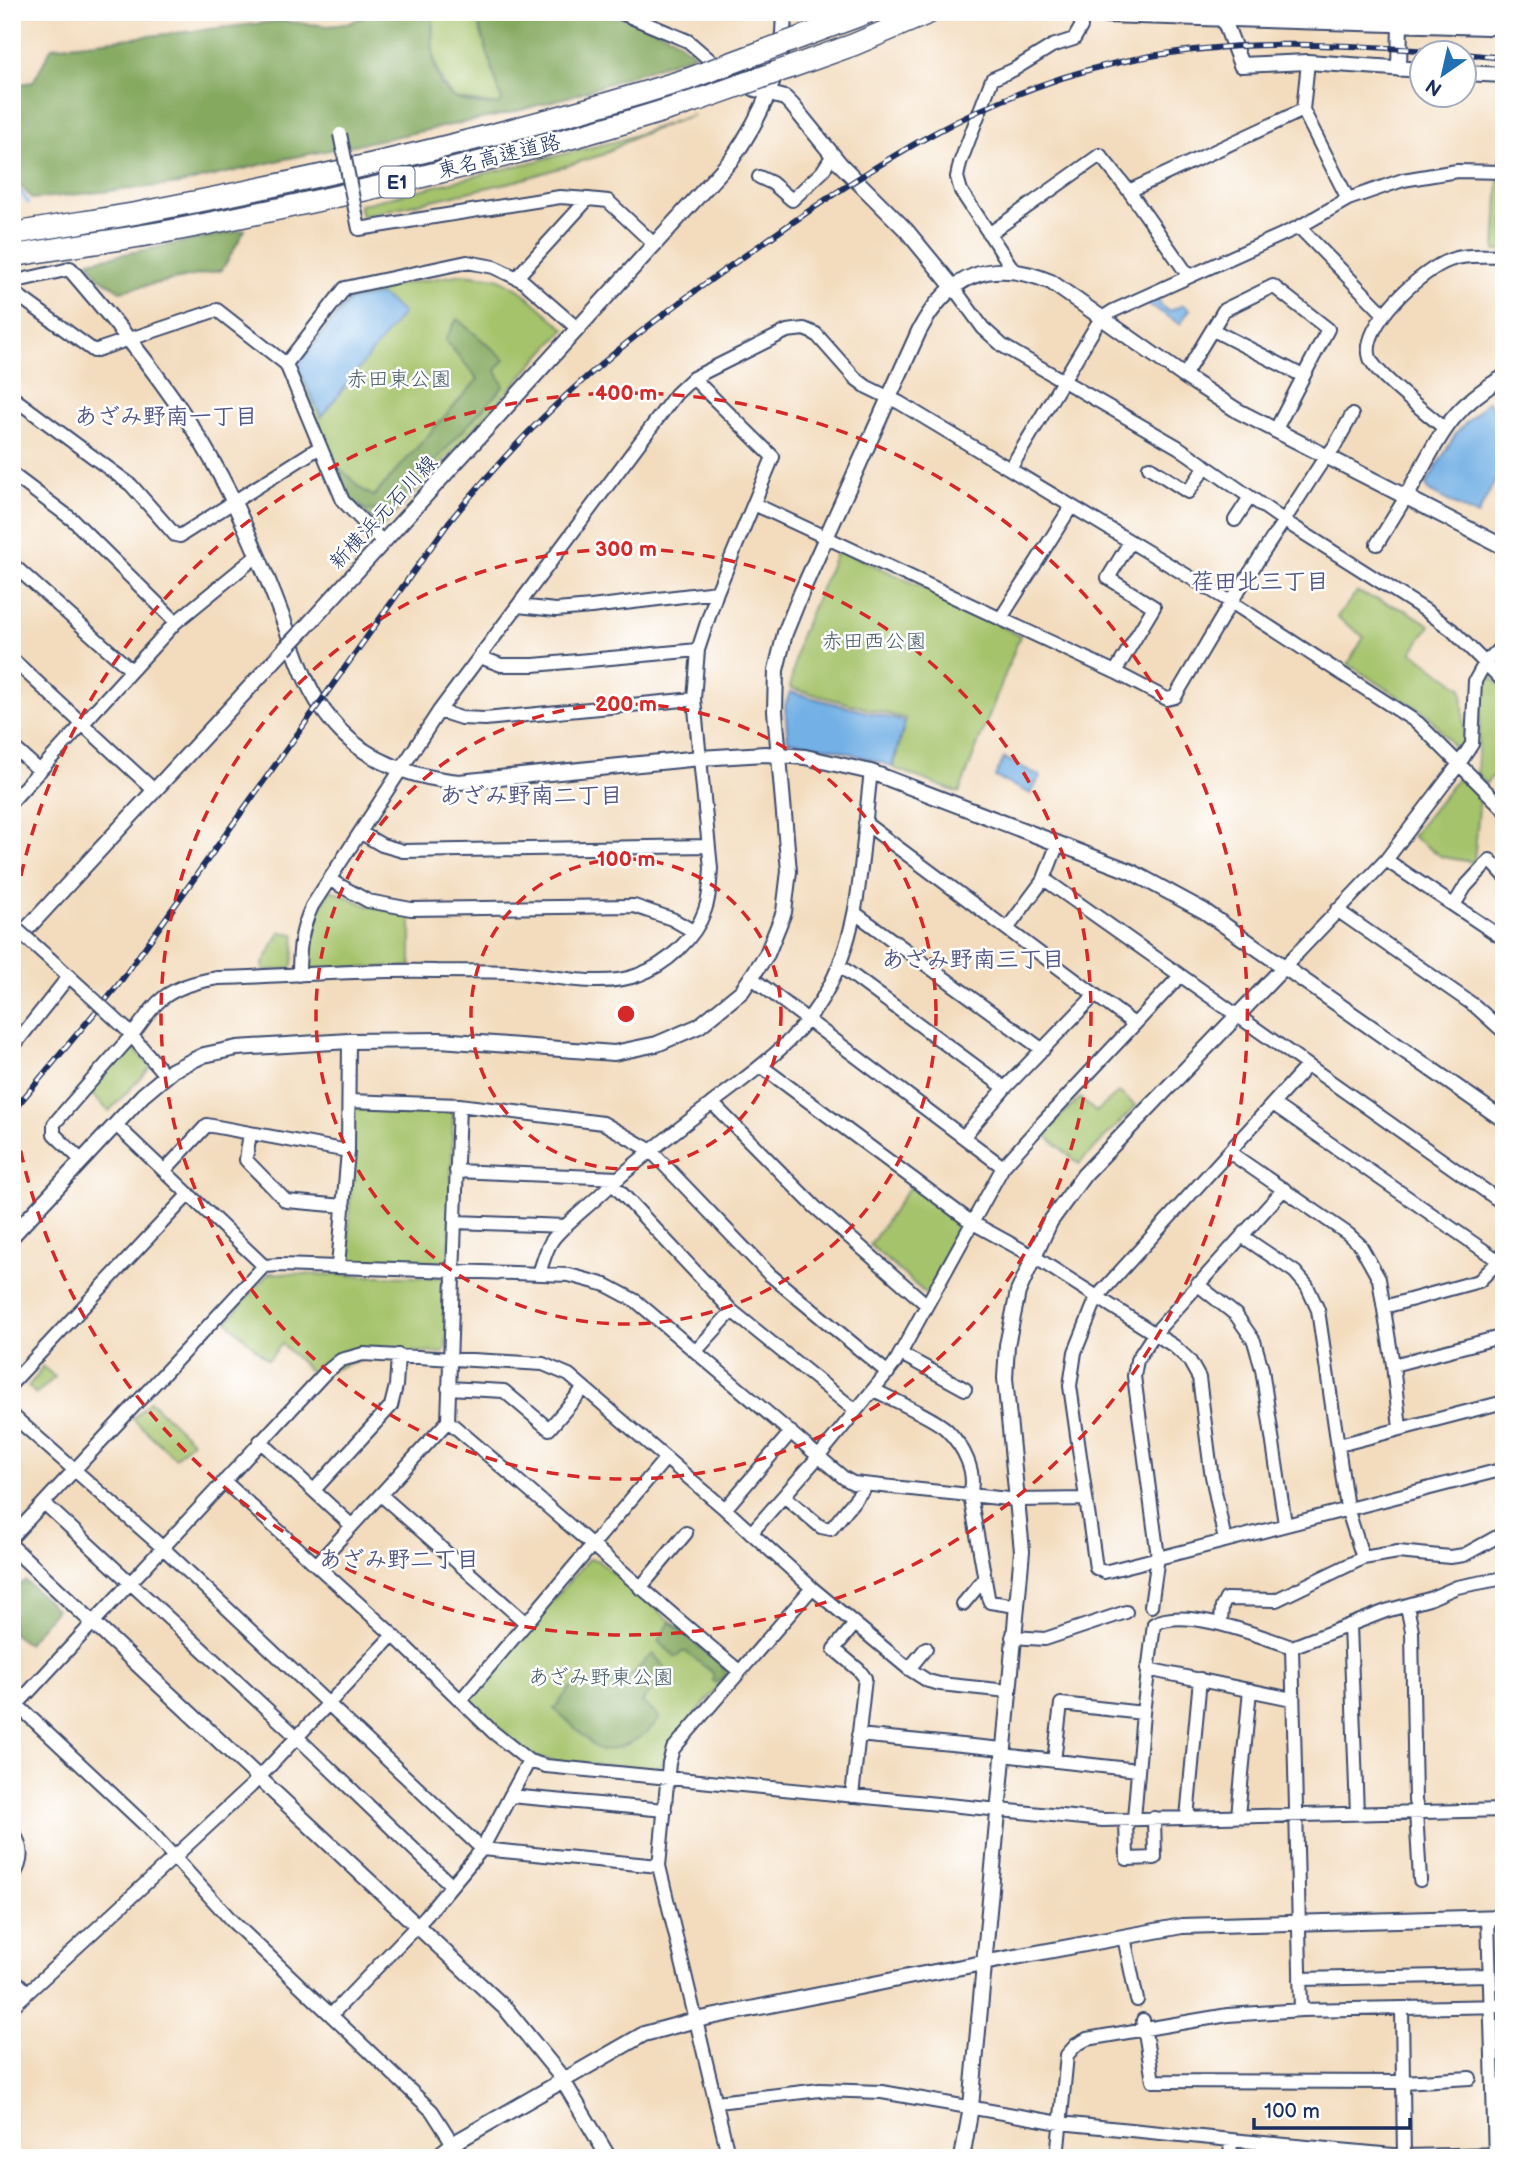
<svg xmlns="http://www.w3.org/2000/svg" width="1516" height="2170" font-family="'Balsamiq Sans','Klee One',sans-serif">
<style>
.green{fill:#a5c36a;stroke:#607964;stroke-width:2}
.forest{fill:#84a95e;stroke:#506c5e;stroke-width:2}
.water{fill:#73b0e5;stroke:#4770a2;stroke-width:2}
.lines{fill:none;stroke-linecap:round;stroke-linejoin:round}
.stream{stroke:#73b0e5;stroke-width:3.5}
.minor-casing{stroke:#3b496c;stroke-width:16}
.tertiary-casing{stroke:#3b496c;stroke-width:18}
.trunk-casing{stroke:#3b496c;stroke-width:23}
.motorway-casing{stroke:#3b496c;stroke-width:24}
.minor{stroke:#fff;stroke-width:12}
.tertiary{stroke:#fff;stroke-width:14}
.trunk{stroke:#fff;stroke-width:19}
.motorway{stroke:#fff;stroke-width:21}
.rail-casing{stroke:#1b2f5e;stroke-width:6}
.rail{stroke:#fff;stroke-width:3.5;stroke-dasharray:10;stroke-linecap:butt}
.minor-bridge-casing{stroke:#3b496c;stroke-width:16;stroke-linecap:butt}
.tertiary-bridge-casing{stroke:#3b496c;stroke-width:18;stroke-linecap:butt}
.motorway-bridge-casing{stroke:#3b496c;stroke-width:24;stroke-linecap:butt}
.minor-bridge{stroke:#fff;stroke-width:12}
.tertiary-bridge{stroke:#fff;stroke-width:14}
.motorway-bridge{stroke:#fff;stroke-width:21}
.ring{fill:none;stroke:#d62828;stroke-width:3.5;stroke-dasharray:12 9}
.labels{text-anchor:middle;stroke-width:5;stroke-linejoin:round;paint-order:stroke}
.shield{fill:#fff;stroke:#5f6d8e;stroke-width:2}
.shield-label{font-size:19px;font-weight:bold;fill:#1b2f5e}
.street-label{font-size:21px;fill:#1b2f5e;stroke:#fff}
.park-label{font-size:21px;fill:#445b62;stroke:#fff}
.neighbourhood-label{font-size:23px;font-weight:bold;fill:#525684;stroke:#fff}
.centre{fill:#d62828;stroke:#fff;stroke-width:3.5}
.ring-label{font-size:21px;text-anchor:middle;font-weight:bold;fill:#d62828;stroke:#fff;stroke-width:5;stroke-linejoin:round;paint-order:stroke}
</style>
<rect width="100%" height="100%" fill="#fff"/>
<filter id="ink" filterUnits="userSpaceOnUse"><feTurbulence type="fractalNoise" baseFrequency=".0143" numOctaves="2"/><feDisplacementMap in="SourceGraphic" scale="14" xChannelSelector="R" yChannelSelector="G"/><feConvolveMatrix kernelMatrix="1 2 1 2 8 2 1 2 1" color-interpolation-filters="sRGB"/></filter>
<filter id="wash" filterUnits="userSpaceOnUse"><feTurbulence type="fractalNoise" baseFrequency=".00686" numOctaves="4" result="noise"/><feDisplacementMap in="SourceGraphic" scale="28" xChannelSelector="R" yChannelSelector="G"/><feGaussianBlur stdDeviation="1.57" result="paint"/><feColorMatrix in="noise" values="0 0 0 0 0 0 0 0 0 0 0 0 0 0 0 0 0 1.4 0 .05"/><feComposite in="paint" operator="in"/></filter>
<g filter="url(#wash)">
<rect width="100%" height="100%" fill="#f3dcbd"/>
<path class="green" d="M434,12h41l28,90 -5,3 -45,-7c-21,-26 -23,-53 -19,-86z
M693,115l-56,21 -35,19 -82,25 -158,36 -3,-11 262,-65z
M1499,177l5,1v73h-9z
M463,274l35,4 22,12 45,39 -183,199 -33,-30 -56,-129 61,-77z
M838,549l113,51 69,36 -61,157 -66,-25 13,-49 -116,-31 9,-49z
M1357,592l50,19 23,14 -18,27 50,36 3,54 -10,6 -27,-33 -80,-51 16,-27 -27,-20z
M1492,677l12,12v76l-19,19 -8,-11 5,-95z
M1459,777l21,20 -6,65 -32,-5 -30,-21z
M331,890l34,15 46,11v51l-106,2 3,-42z
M280,932l15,2 -2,31 -4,4 -26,2v-7z
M132,1046l19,21 -42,44 -20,-19z
M1119,1092l17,14 -57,58 -36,-31 37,-35 16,14z
M356,1107l90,3 7,4 -4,145 -7,4 -90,-3 -4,-7 5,-141z
M912,1183l53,38 -38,74 -57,-50z
M269,1273l179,5 -2,70 -4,5 -59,-2 -68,25 -33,-32 -14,16 -41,-39z
M42,1366l13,11 -19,17 -8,-8 10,-11z
M150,1401l42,40 -17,17 -42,-39z
M588,1559l9,1 131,108 1,7 -59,69 -9,21 -5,4 -103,-8 -19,-4 -14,-8 -49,-44v-8z
M1241,2148l109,10h-114v-6z"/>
<path class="forest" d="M373,12h61c-3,23 -5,74 21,86 12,6 30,6 43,7l4,-4 -27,-89h139l57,24 24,18 -124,42 -65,18 -221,45 -105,25 -148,15 -20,-24v-90l21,-3 19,-35 229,-26 48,5 21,-3z
M245,230l-23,40 -102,21 -22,-15 -9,-15z
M457,319l48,40 -9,12 8,15 -103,112 -14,11 -20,2 -18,-14 -12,-28 2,-1c15,10 16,21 35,28l104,-117 -33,-39z
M25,1581l31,28 -29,35 -15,-11v-42z
M670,1622l54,46 1,7 -8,8 -4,-2v-8l-27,-21h-4l-6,5 -18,-16z
M653,1654l12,13 -8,17 -15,18 18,16c-16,21 -34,29 -59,33 -17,-12 -30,-29 -47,-42l17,-22c23,-2 49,0 66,-17 6,-7 8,-11 16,-16z"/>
<path class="water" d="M381,295l22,18 -82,104 -24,-52 53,-65z
M1158,298l3,8 8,5 14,-6 7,4 -10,15 -34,-21z
M1488,401l15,25 -2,43 -24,47 -48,-25 -3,-6 31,-53z
M790,692l115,30 -13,44 -60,-18 -44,-7 -3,-35z
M1004,758l36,18 -9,18 -36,-17z"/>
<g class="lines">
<path class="stream" d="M12,178l16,25"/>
</g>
</g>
<g filter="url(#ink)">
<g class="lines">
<defs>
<path id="minor" d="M619,12l69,29 38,33 29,16 15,4
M1308,62l-5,48 45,89
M1503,172l1,-15
M759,177l13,6 20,17 30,-28 11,-17
M1129,191l174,-81
M357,219l2,10 201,-32 28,2
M1299,227l85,87
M989,234l111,-79 29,36 59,84
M1014,271l-53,-80 -4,-14 3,-14 32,-84 21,-9 39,-24 22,-7 7,-12v-15
M517,277l71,-78 20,2 47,44
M12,282l58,-13
M953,287l30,41 20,18 175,101 105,73 142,90 27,20 52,52
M12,291l82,60 123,-41 69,54 57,137 40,41
M1213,330l90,46
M286,364l59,-76 122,-26 27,5 29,14 55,48
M1184,376l40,-66 49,-24 55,43 -53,102
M12,397l119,88 44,50 5,1 140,-89
M1444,428c-16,-14 -68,-53 -74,-70 -11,-32 53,-89 80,-98 17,-6 36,-4 54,-4
M1149,467l39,25 18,-26
M1010,469l86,-143 6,-8 11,-7 186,-84 49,-28 55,-19 54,-9 47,1
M12,474l61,46 103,102
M754,504l361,168 52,27 8,-2 56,-95 89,-137 14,-18 18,-32
M1235,520l15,-23
M1377,544l29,-47
M12,564l119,106
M518,606l38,4 35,-3 126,-15
M1001,618l70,-111
M480,657l21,8h33l164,-15
M12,659l143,132
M1115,672l39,-65 -46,-29 22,-36
M439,711l22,7 24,1 209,-20
M12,746l28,25
M12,801l164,-179 82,-67
M865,823l269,201
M361,833l21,12 21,6 305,-5
M1386,860l118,79
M1044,879l460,325
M330,880l38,21 43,8 223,-3 38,13 21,12
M1454,905l11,-18 25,-27 14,15
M1337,910l138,96 29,26
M855,913l188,137
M1007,929l37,-50 14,-36
M50,959l34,31
M840,966l165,122
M1285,966l101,-106 73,-96 13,-20 3,-63 10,-18 19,-19
M299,975c0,-26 2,-45 13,-69l127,-195 237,-317 17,-16 94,-47 17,-2 12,5 39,44 12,9 33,16 331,199 187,121 86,86
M752,978l251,189
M127,1030l39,46
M12,1048l57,-72
M761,1066l210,156 62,34 141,90 15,14 10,18 12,93 14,70
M1307,1066l-210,231 -22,55 -5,34 26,182 8,4 400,-103
M349,1101l110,4 144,18 47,27 119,124 119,99
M712,1103l103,104 112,98
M1273,1104l226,157
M459,1105l-11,316c98,83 193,168 291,250
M116,1125l148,141
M250,1133l-4,27 40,41 58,5
M964,1136l41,-48 89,-92
M1229,1152l119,82 12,11 19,34 14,86 7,63
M82,1161l-28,-27v-10c25,-30 52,-59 78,-89 10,-12 18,-27 31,-37 15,-12 36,-17 55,-20 72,-2 146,-9 218,-7 25,0 50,0 75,1 38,3 91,17 127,3 28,-10 57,-36 67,-65 5,-13 5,-28 6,-42l-17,-169 4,-49 19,-58 56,-135 -80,-79
M165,1170l42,-45 141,26
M456,1171l163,7
M612,1183l120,128 124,100
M455,1222l111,4
M338,1266l10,-115 1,-110
M539,1273c4,-10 7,-25 14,-34 13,-16 32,-30 47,-44 35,-33 73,-62 111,-91 42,-32 87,-62 114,-110 39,-67 36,-148 46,-222
M1197,1284l39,31 18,26 8,28 23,155
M1384,1307l95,-26 20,-20 5,-9
M696,1351l36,-40
M901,1354l64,35
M1393,1365l111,-29
M12,1383l177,-189
M448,1388l56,3 45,38 35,-41
M874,1390c17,9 61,28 73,40 17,17 30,42 23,65l18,102 2,5 26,4
M12,1415l150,132 320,302 177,17
M260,1441l92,85
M1339,1445l165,-43
M224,1481l169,154 100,97 36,29 -47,88 -56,67 -94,98
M314,1490l77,-84 5,-20 2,-31
M381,1495l145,128
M784,1496l37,31 10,2 35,-43
M44,1503l253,234 154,148
M725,1509l66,-77
M751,1533l68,-77 76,-93 108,-196 41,-46 135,-144
M12,1537l252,-271 16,-1 289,10 37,10 30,16 208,177 9,5 165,17 67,-1
M1363,1558l35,-6 52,5 14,-2 40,-22
M316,1565l132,-144
M640,1588l46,-55
M963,1604l21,-25
M1151,1606l7,-49 -24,-181 3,-16 17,-26 130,-145
M1407,1606l5,25 3,170 3,10
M1221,1622l1,-15 4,-8 50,1 87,-42 -16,-50 -29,-198 -11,-24 -12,-14 -53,-36
M1350,1625l7,189
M1012,1637l33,2 81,-27
M1292,1647l9,363
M909,1669l17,-21
M1147,1669l145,30
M461,1700l205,-242
M13,1701l132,124 87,96 200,190 30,47
M12,1710l313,-337 16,-13 22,-6 180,10 26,11 156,134 87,79 97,81 19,12 12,3 68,7
M858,1735l145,14
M1002,1755l136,15
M529,1761l17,5 51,5 506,49 401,-10
M1054,1761l7,-57 82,9
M510,1796l155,14
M852,1796l13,-118 -6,-8 -25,-21 21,-25
M1416,1811l4,69
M1238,1816l12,-126
M1187,1818l13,-139
M1134,1819l9,-106 11,-89c31,-18 105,12 138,23l94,-36 43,-12 28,-12 47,-9
M1126,1820l1,39 28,-1 -1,-40
M12,1830c11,17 12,31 0,48
M1488,1918l7,240
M1124,1937l13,63
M12,1977l15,15
M1300,1979l189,-4
M12,2007l239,-221 142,-151
M1402,2008l2,150
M1143,2020l10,61 250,1 67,-4
M717,2102l103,-12 62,2 178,31 171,17 173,16 100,-2
M12,2155l6,3
M729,2158l-70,-292 10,-103 4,-14 139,-161
M1057,2158l10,-103 9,-10 11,-6 141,-24 73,-5 203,-4
M1230,2158l1,-18"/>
<path id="tertiary" d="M1222,15l19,50 67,-3 114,8
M1399,69l1,-47
M1464,73l40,2
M770,94l15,4 7,7 48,59 66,66 47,57
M70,269c63,73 125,149 166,238 17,37 33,74 47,112 13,35 23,71 47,100 32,41 79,58 129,63l241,-24 65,-4 40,3 66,15 261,100 72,39 300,209
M1406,497c31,-54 40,-87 98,-120
M305,628l427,-469c31,-45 52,-91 52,-147
M12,945l273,-296
M12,1236l131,-141 30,-25 31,-15 33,-7 112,-7 91,-1 174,13 43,-9 42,-18 43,-35 25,-37 17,-42 5,-41 -14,-160 1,-41 9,-37 17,-42 117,-260c30,-57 72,-74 132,-49l133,94 54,35 266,136
M12,1547l494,462 53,65 50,84
M435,2158l19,-15 190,-109 52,-14 217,-44 269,-50 322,-9
M962,2158l9,-51 51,-556 -17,-173 2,-33 11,-53 32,-70 34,-47 201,-209"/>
<path id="trunk" d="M1089,12l415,13"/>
<path id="motorway" d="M12,234c45,-9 91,-14 136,-23 182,-35 363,-76 540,-132
M12,256c63,-11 127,-18 189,-31 169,-34 336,-73 500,-126"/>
</defs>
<use href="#minor" class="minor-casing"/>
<use href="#tertiary" class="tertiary-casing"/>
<use href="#trunk" class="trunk-casing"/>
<use href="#motorway" class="motorway-casing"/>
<use href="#minor" class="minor"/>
<use href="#tertiary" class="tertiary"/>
<use href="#trunk" class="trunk"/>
<use href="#motorway" class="motorway"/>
<defs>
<path id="rail" d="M1464,54l40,4
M12,1112l106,-127 331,-463c33,-40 67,-79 105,-115 63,-61 137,-114 209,-164 110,-78 220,-150 353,-180 110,-25 217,-20 328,-11"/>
</defs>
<use href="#rail" class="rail-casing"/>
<use href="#rail" class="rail"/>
<defs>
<path id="minor-bridge" d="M340,134l17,85
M12,925l38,34
M84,990l42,39"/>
<path id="tertiary-bridge" d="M285,649l20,-21"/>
<path id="motorway-bridge" d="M688,79l181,-67
M701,99l152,-54 78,-33"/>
</defs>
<use href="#minor-bridge" class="minor-bridge-casing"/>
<use href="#tertiary-bridge" class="tertiary-bridge-casing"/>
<use href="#motorway-bridge" class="motorway-bridge-casing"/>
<use href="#minor-bridge" class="minor-bridge"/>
<use href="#tertiary-bridge" class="tertiary-bridge"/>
<use href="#motorway-bridge" class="motorway-bridge"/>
</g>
</g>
<g class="ring">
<circle cx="626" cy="1014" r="155"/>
<circle cx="626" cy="1014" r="310"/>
<circle cx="626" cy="1014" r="465"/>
<path d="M13 917A621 621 0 1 1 13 1111"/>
</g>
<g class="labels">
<rect class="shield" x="379.5" y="166.5" width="35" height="31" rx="5"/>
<g class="shield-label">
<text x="397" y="189">E1</text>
</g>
<g class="street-label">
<text transform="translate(499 156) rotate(-14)" y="7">東名高速道路</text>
<text transform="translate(383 512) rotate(-47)" y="7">新横浜元石川線</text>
</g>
<g class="park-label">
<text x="399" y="386">赤田東公園</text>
<text x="874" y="648">赤田西公園</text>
<text x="601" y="1684">あざみ野東公園</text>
</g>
<g class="neighbourhood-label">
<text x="166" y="424">あざみ野南一丁目</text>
<text x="1260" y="589">荏田北三丁目</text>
<text x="531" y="803">あざみ野南二丁目</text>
<text x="973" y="967">あざみ野南三丁目</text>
<text x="399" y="1567">あざみ野二丁目</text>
</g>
</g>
<circle cx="626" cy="1014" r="10" class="centre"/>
<g class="ring-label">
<text x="626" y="400">400 m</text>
<text x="626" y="556">300 m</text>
<text x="626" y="711">200 m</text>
<text x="626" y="866">100 m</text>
</g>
<rect width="1516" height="2170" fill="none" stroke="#fff" stroke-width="42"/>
<g transform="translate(1443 74) rotate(214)"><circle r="33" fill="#ffffff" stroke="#a4acbf" stroke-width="2"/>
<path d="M0-5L12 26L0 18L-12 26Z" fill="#1f6fb2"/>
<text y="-10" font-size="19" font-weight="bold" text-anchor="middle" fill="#1b2f5e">N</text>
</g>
<path d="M1254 2118v10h156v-10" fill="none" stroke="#1b2f5e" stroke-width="3.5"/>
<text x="1264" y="2118" font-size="21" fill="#1b2f5e" stroke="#ffffff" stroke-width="5" paint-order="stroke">100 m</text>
</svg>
